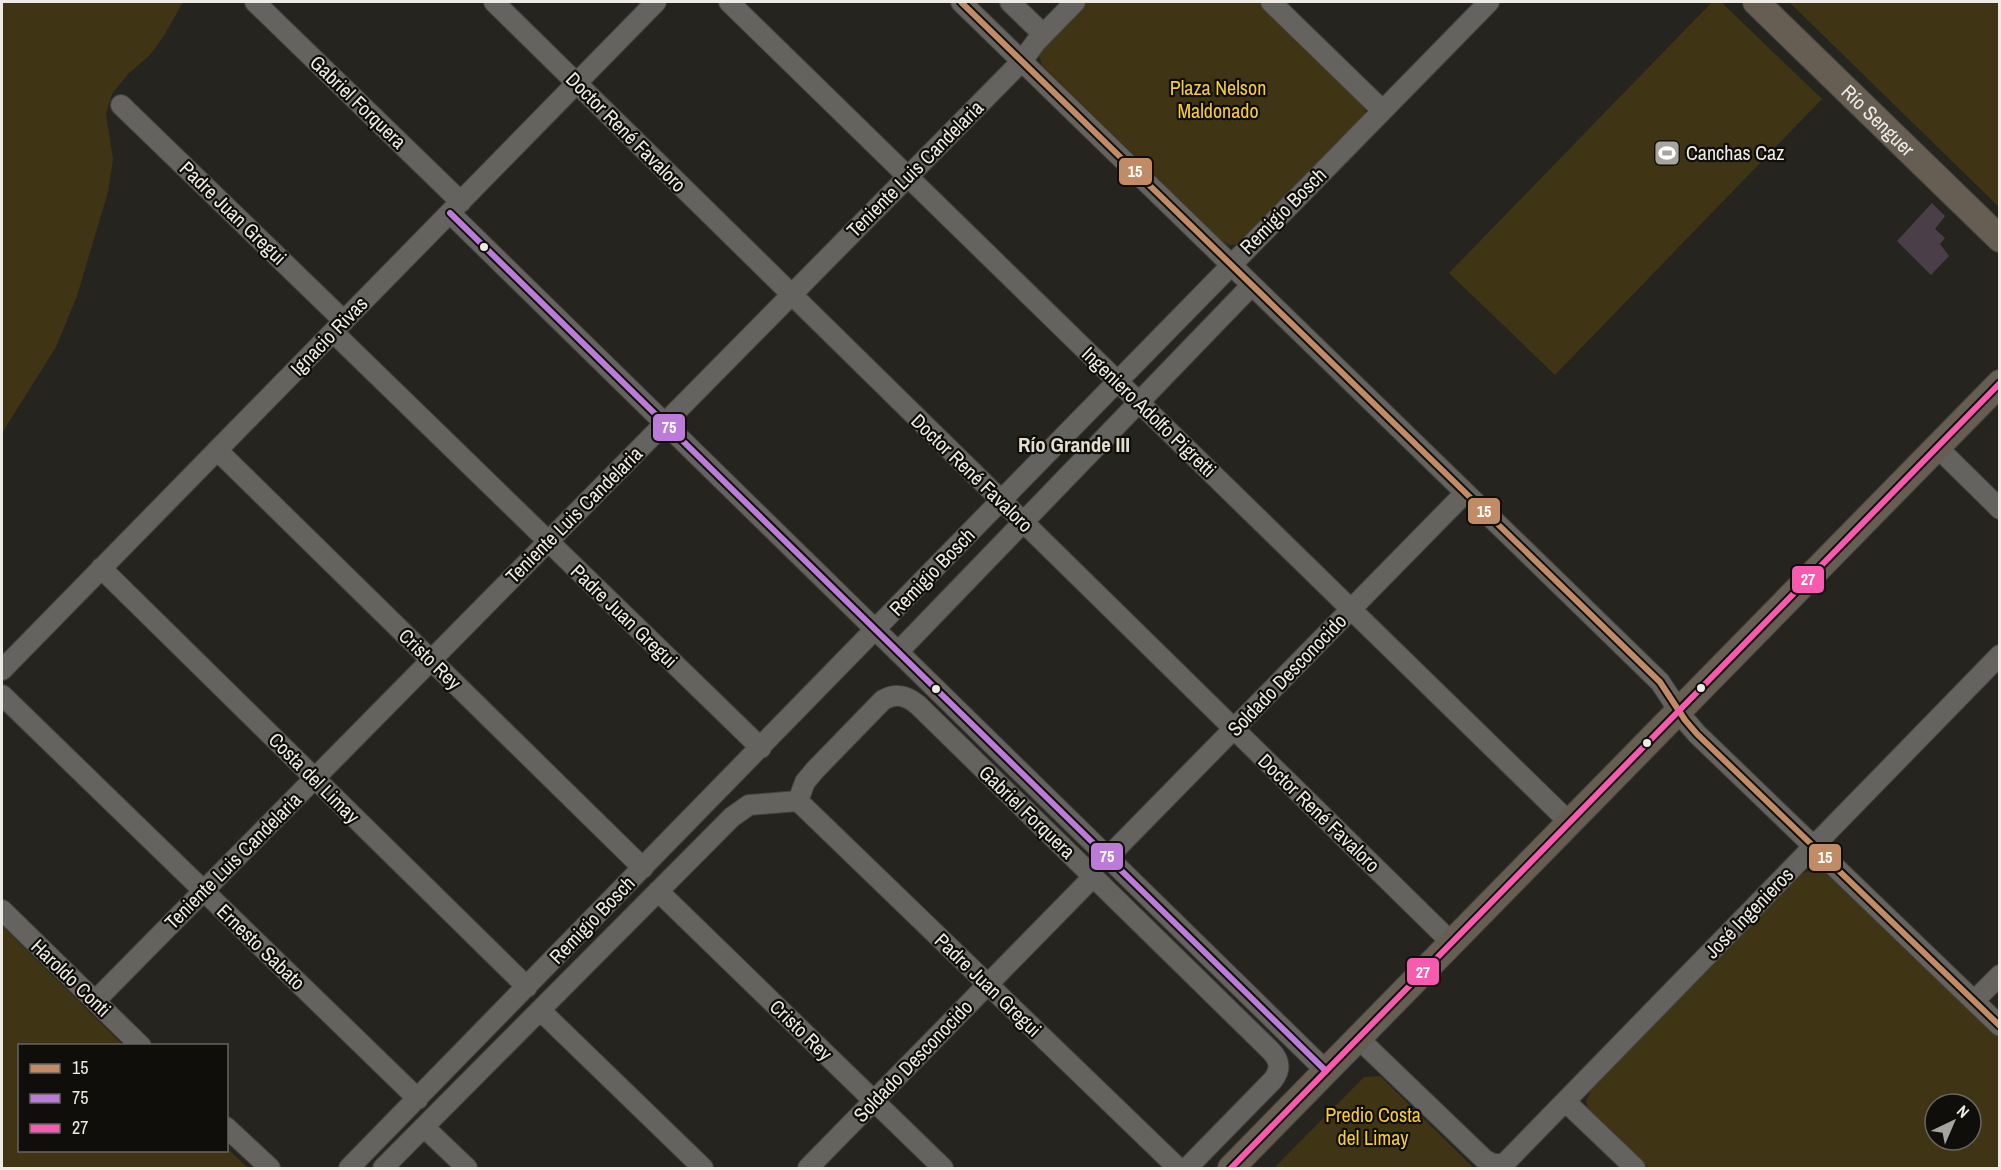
<svg xmlns="http://www.w3.org/2000/svg" width="2001" height="1170" font-family="'Archivo Narrow',sans-serif">
<style>
.green{fill:#3f3414;fill-rule:evenodd}
.building{fill:#4a3e48}
.lines{fill:none;stroke-linecap:round;stroke-linejoin:round}
.minor-casing{stroke:#43413c;stroke-width:22}
.major-casing{stroke:#43413c;stroke-width:28}
.minor{stroke:#65635f;stroke-width:20}
.major{stroke:#665d53;stroke-width:26}
.bus-1-casing{stroke:#100e0a;stroke-width:10}
.bus-2-casing{stroke:#100e0a;stroke-width:10}
.bus-3-casing{stroke:#100e0a;stroke-width:10}
.bus-1{stroke:#c18c65;stroke-width:6}
.bus-2{stroke:#bd7bd9;stroke-width:6}
.bus-3{stroke:#f75aaf;stroke-width:6}
.bus-dot{fill:#edebe4;stroke:#100e0a;stroke-width:2}
.labels{text-anchor:middle;stroke-width:4.5;stroke-linejoin:round;paint-order:stroke}
.park-label{font-size:20px;fill:#f8cb3b;stroke:#100e0a}
.street-label{font-size:20px;fill:#edebe4;stroke:#100e0a}
.poi-label{font-size:20px;fill:#edebe4;stroke:#100e0a;text-anchor:start}
.neighbourhood-label{font-size:21px;font-weight:bold;fill:#e3ded0;stroke:#100e0a}
.line-badge{stroke:#100e0a;stroke-width:2}
.badge-label{font-size:16px;text-anchor:middle;font-weight:bold;fill:#fff}
</style>
<rect width="100%" height="100%" fill="#26241e"/>
<path class="green" d="M2,2h181l-18,32 -15,21 -22,19 -16,20 -6,20 7,45 -5,33 -31,104 -21,51 -54,86z
M1087,2h171l102,99 5,7v7l-127,129 -9,1 -8,-5 -179,-175 -3,-9 5,-10z
M1712,2h9l101,97 -267,276 -106,-102z
M1789,2h210v205z
M1813,868l10,2 9,6 167,162v130h-350l-61,-60 -2,-7 5,-11 206,-213zM1935,1104h36v36h-36z
M2,926l121,119 -103,1v104h206l1,-2 21,20h-246z
M1380,1076l94,92h-200l90,-91z"/>
<path class="building" d="M1932,203l13,13 -10,13 10,9 -5,6 9,12 -18,19 -34,-34z"/>
<g class="lines">
<defs>
<path id="minor" d="M255,2l206,200
M494,2l958,941
M729,2l840,820
M961,2l699,680 25,38 12,14 303,292
M1010,2l33,32
M1271,2l111,108
M121,105l223,216
M450,213l876,858
M333,332l428,416
M1937,447l63,62
M217,450l426,418
M101,568l426,419
M898,652l354,-367
M2,670l654,-668
M2,695l416,404
M798,801l7,-19 10,-12 68,-70c13,-7 23,-5 35,5l352,345c9,9 12,18 3,30l-86,88
M798,801l380,367
M1108,857l357,-364
M658,891l285,277
M2,910l139,136
M95,1001l927,-940 14,-19 39,-40
M1974,1001l26,-26
M540,1010l163,158
M1358,1038l127,122 11,5 10,-3 494,-507
M1566,1102l69,66
M226,1127l44,41
M424,1127l43,41
M349,1168c381,-388 758,-779 1140,-1166
M383,1168l349,-351 17,-12 49,-4
M808,1168l285,-291"/>
<g id="major">
<path id="s1" d="M1756,2l244,237"/>
<path d="M1231,1168l769,-785"/>
</g>
</defs>
<use href="#minor" class="minor-casing"/>
<use href="#major" class="major-casing"/>
<use href="#minor" class="minor"/>
<use href="#major" class="major"/>
<defs>
<path id="bus-1" d="M961,2l699,680 25,38 12,14 303,292"/>
<path id="bus-2" d="M450,213l876,858"/>
<path id="bus-3" d="M1231,1168l769,-785"/>
</defs>
<use href="#bus-1" class="bus-1-casing"/>
<use href="#bus-2" class="bus-2-casing"/>
<use href="#bus-3" class="bus-3-casing"/>
<use href="#bus-1" class="bus-1"/>
<use href="#bus-2" class="bus-2"/>
<use href="#bus-3" class="bus-3"/>
</g>
<defs>
<symbol id="stadium-square" viewBox="-11 -11 22 22"><rect x="-9" y="-9" width="18" height="18" rx="4" fill="#a7a59f" stroke="#100e0a"/><path d="M0-5a6.5 5 0 1 0 0 10a6.5 5 0 1 0 0-10ZM-3.5-1.8h7v3.6h-7Z" fill="#fff"/></symbol>
</defs>
<g fill-rule="evenodd">
<use href="#stadium-square" x="1652" y="138" width="30" height="30"/>
</g>
<g class="bus-dot">
<circle cx="484" cy="247" r="5"/>
<circle cx="1701" cy="688" r="5"/>
<circle cx="936" cy="689" r="5"/>
<circle cx="1647" cy="743" r="5"/>
</g>
<g class="labels">
<g class="park-label">
<text x="1218" y="95">Plaza Nelson<tspan x="1218" dy="23">Maldonado</tspan></text>
<text x="1373" y="1122">Predio Costa<tspan x="1373" dy="23">del Limay</tspan></text>
</g>
<g class="street-label">
<text transform="translate(358 102) rotate(44)" y="7">Gabriel Forquera</text>
<text dy="7" stroke="none"><textPath href="#s1" startOffset="170">Río Senguer</textPath></text>
<text transform="translate(626 132) rotate(45)" y="7">Doctor René Favaloro</text>
<text transform="translate(915 169) rotate(-45)" y="7">Teniente Luis Candelaria</text>
<text transform="translate(1283 211) rotate(-45)" y="7">Remigio Bosch</text>
<text transform="translate(233 213) rotate(44)" y="7">Padre Juan Gregui</text>
<text transform="translate(329 336) rotate(-46)" y="7">Ignacio Rivas</text>
<text transform="translate(1149 412) rotate(44)" y="7">Ingeniero Adolfo Pigretti</text>
<text transform="translate(972 473) rotate(44)" y="7">Doctor René Favaloro</text>
<text transform="translate(574 515) rotate(-45)" y="7">Teniente Luis Candelaria</text>
<text transform="translate(932 572) rotate(-46)" y="7">Remigio Bosch</text>
<text transform="translate(624 616) rotate(44)" y="7">Padre Juan Gregui</text>
<text transform="translate(430 659) rotate(44)" y="7">Cristo Rey</text>
<text transform="translate(1287 675) rotate(-46)" y="7">Soldado Desconocido</text>
<text transform="translate(314 778) rotate(45)" y="7">Costa del Limay</text>
<text transform="translate(1027 812) rotate(44)" y="7">Gabriel Forquera</text>
<text transform="translate(1319 813) rotate(44)" y="7">Doctor René Favaloro</text>
<text transform="translate(233 861) rotate(-45)" y="7">Teniente Luis Candelaria</text>
<text transform="translate(1749 913) rotate(-46)" y="7">José Ingenieros</text>
<text transform="translate(592 920) rotate(-46)" y="7">Remigio Bosch</text>
<text transform="translate(261 947) rotate(44)" y="7">Ernesto Sabato</text>
<text transform="translate(71 978) rotate(44)" y="7">Haroldo Conti</text>
<text transform="translate(988 985) rotate(44)" y="7">Padre Juan Gregui</text>
<text transform="translate(801 1030) rotate(44)" y="7">Cristo Rey</text>
<text transform="translate(913 1061) rotate(-46)" y="7">Soldado Desconocido</text>
</g>
<g class="poi-label">
<text x="1686" y="160">Canchas Caz</text>
</g>
<g class="neighbourhood-label">
<text x="1074" y="452">Río Grande III</text>
</g>
</g>
<g class="line-badge">
<rect x="1118" y="157" width="35" height="29" rx="6" fill="#c18c65"/>
<rect x="652" y="413" width="34" height="29" rx="6" fill="#bd7bd9"/>
<rect x="1467" y="497" width="34" height="28" rx="6" fill="#c18c65"/>
<rect x="1791" y="565" width="34" height="29" rx="6" fill="#f75aaf"/>
<rect x="1090" y="842" width="34" height="29" rx="6" fill="#bd7bd9"/>
<rect x="1808" y="843" width="34" height="29" rx="6" fill="#c18c65"/>
<rect x="1406" y="957" width="34" height="29" rx="6" fill="#f75aaf"/>
</g>
<g class="badge-label">
<text x="1135" y="177">15</text>
<text x="669" y="433">75</text>
<text x="1484" y="517">15</text>
<text x="1808" y="585">27</text>
<text x="1107" y="862">75</text>
<text x="1825" y="863">15</text>
<text x="1423" y="978">27</text>
</g>
<rect width="2001" height="1170" fill="none" stroke="#edebe4" stroke-width="6"/>
<rect x="18" y="1044" width="210" height="108" fill="#100e0a" stroke="#686661" stroke-width="1.5"/>
<rect x="30" y="1064" width="30" height="9" fill="#c18c65" stroke="#686661" stroke-width="1.5"/>
<text x="72" y="1074" font-size="18" fill="#edebe4">15</text>
<rect x="30" y="1094" width="30" height="9" fill="#bd7bd9" stroke="#686661" stroke-width="1.5"/>
<text x="72" y="1104" font-size="18" fill="#edebe4">75</text>
<rect x="30" y="1124" width="30" height="9" fill="#f75aaf" stroke="#686661" stroke-width="1.5"/>
<text x="72" y="1134" font-size="18" fill="#edebe4">27</text>
<g transform="translate(1953 1122) rotate(44)"><circle r="28" fill="#100e0a" stroke="#686661" stroke-width="1.5"/>
<path d="M0-4.5L10 22L0 15L-10 22Z" fill="#a7a59f"/>
<text y="-9" font-size="16" font-weight="bold" text-anchor="middle" fill="#edebe4">N</text>
</g>
</svg>
